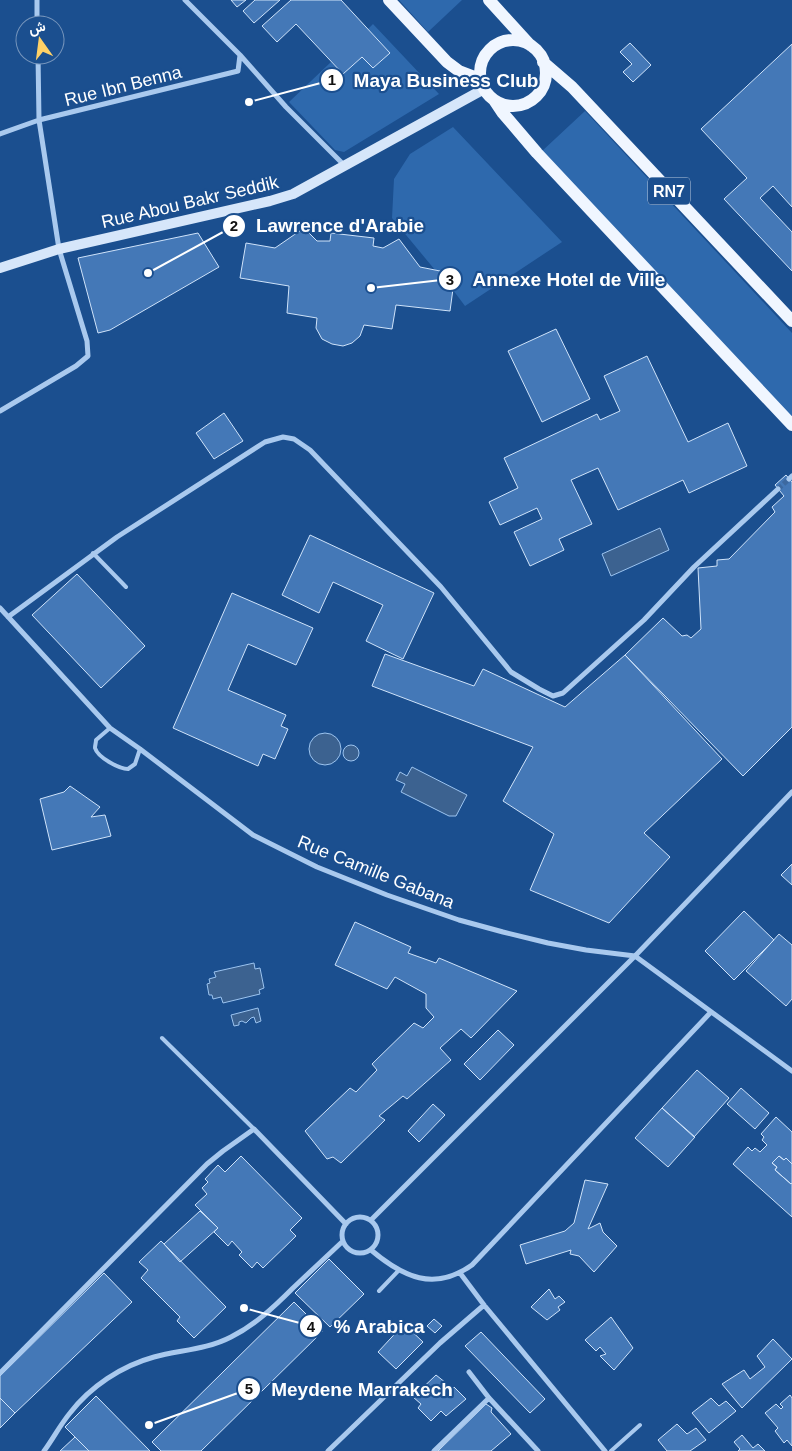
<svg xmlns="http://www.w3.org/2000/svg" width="792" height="1451" font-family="Helvetica,Vazirmatn,sans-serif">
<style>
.green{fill:#2e69ad}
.water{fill:#3c6290;stroke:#9cc4f0}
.building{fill:#4478b7;stroke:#cfe3fa}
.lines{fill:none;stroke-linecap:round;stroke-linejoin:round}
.street-tunnel{stroke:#3d69a0;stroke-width:5;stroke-dasharray:5 2.5;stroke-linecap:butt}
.lane{stroke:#a9c9ee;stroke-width:4}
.street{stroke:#a9c9ee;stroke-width:5}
.secondary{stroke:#d6e6fa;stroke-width:10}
.primary{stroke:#f0f6ff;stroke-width:12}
.labels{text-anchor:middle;stroke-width:4.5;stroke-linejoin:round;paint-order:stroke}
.shield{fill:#1b4f8f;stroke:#bbcadd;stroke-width:1}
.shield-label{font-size:16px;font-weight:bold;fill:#fff}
.street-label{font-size:18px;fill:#fff;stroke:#1b4f8f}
.leader{fill:none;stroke:#fff;stroke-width:2}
.callout-dot{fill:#fff;stroke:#1b4f8f;stroke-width:2}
.mark-label{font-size:15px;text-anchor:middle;font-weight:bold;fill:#111}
.callout-label{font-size:19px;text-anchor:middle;font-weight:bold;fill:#fff;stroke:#1b4f8f;stroke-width:4.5;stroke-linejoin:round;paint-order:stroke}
</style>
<rect width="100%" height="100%" fill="#1b4f8f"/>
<path class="green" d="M399,0h63l-34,32z
M373,24l66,70 -95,58 -9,-2 -46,-48 42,-40 12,12 19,-17 11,11 17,-15 -22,-24z
M585,111l207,222v87l-251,-268z
M453,127l109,115 -97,64 -12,-16 -18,-20 -43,-52 2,-39 16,-25z"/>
<path class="water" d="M660,528l9,22 -58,26 -9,-22z
M309 749a16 16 0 1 1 32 0a16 16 0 1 1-32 0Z
M343 753a8 8 0 1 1 16 0a8 8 0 1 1-16 0Z
M412,767l55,28 -11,21h-7l-48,-24 4,-8 -9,-4 4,-8 7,4z
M254,963l1,6 5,-1 4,20 -5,2 1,4 -37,9 -2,-6 -8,2 -1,-4h-3l-2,-11 3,-1 -1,-4 7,-2 -2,-5z
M258,1008l3,13 -5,2 -2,-6 -3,1 -5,5 -4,-2 -3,1v3l-5,1 -3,-11z"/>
<path class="building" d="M231,0h15l-9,7z
M255,0h25l-26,23 -11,-12z
M291,0h50l49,53 -17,15 -11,-11 -19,17 -47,-50 -19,18 -15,-16z
M630,43l21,22 -18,17 -10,-10 9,-8 -12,-12z
M792,44v163l-19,-21 -13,12 32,34v39l-68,-72 23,-21 -46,-49z
M304,228l13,13h13l1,-8 43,5 -1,8 10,2 16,-9 21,28 35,7 -5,37 -54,-6 -4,24 -28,-4 -4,11 -8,7 -9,3 -11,-2 -10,-5 -6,-11 1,-10 -30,-5 2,-27 -49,-8 6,-35 29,5z
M198,233l21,34 -109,63 -12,3 -20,-75z
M556,329l34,70 -48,23 -34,-71z
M647,356l41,86 40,-19 19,43 -58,27 -6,-13 -65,30 -20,-42 -27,12 21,44 -33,15 5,11 -34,16 -16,-34 28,-13 -5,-11 -37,17 -11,-23 29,-14 -14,-30 93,-44 3,6 20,-9 -16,-35z
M224,413l19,28 -29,18 -18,-26z
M786,475l6,7v245l-49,49 -118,-121 38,-37 19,18 5,-1 4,3 10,-9 -3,-61 19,-2v-6l12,-1 46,-47 -3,-5 12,-11 -9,-11z
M310,535l124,58 -31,66 -37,-18 17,-36 -50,-23 -14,31 -37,-18z
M77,574l68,72 -44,42 -69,-73z
M232,593l81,35 -17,37 -48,-21 -20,46 58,25 -5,11 7,3 -13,30 -12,-5 -5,12 -85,-38z
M385,654l89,32 9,-17 82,38 60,-52 97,104 -78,74 26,24 -61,66 -79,-33 24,-56 -51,-33 30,-54 -161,-61z
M70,786l30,21 -9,10 14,-2 6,21 -59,14 -12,-51 24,-7z
M792,864v21l-11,-10z
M744,911l30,29 -40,40 -29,-29z
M355,922l56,25 -3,6 28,10 3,-5 78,33 -46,47 -10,-9 -21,19 11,12 -44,39 -4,-3 -24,20 6,4 -44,43 -8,-6 -6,2 -22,-28 45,-43 6,4 21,-22 -5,-6 42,-41 9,5 11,-11 -8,-9v-14l-31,-17 -8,12 -52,-24z
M779,934l13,11v54l-6,7 -40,-35z
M498,1030l16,15 -34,35 -16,-16z
M697,1070l32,28 -35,39 -32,-29z
M741,1088l28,25 -14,16 -28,-25z
M433,1104l12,11 -26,27 -11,-11z
M662,1108l33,29 -27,30 -33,-29z
M776,1117l16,15v32l-6,-6 -2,2 -5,-4 -7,7 5,4 -2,3 16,14 1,-1v34l-59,-53 15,-17 4,4 3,-3 5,4 7,-7 -5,-5 2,-3 -3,-3z
M241,1156l61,62 -12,12 6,6 -33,32 -6,-6 -5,6 -13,-13 3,-3 -10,-11 -4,5 -14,-14 4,-4 -23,-23 12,-11 -5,-6 6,-6 -3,-3 13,-14 7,7z
M779,1156l5,4 2,-2 6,6v19l-1,1 -16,-14 2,-3 -5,-4z
M585,1180l23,4 -20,45 12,-6 3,9 14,14 -23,26 -15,-16 -9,-2 1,-4 -45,14 -6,-19 45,-14 9,-8z
M200,1211l18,17 -38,34 -16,-18z
M161,1241l65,66 -32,31 -17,-17 3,-4 -39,-39 7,-8 -9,-8z
M329,1259l35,35 -34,33 -35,-34z
M104,1273l28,29 -117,111 -15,-15v-22z
M549,1289l6,10 4,-3 6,6 -7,5 2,3 -13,10 -16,-13z
M294,1302l29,29 -122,120h-40l-9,-9z
M611,1317l22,31 -19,22 -14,-14 6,-2 -6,-7 -4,4 -11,-11z
M434,1319l8,7 -7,7 -8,-7z
M404,1324l19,18 -27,27 -18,-17z
M481,1332l64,67 -15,14 -65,-67z
M773,1339l19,20 -50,49 -20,-24 22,-14 6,9 15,-12 -8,-11z
M436,1375l10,8 -2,2 6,7 4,-5 12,12 -20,17 -5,-5 -10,10 -13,-13 3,-4 -8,-7z
M790,1395l2,3v48l-5,-6 -3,3 -9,-12 3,-3 -13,-15 11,-9 5,5 2,-2 -3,-3z
M96,1396l54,55h-61l-24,-24z
M0,1398l15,15 -15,15z
M711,1398l8,8 7,-5 10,10 -27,22 -17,-20z
M486,1404l6,4 -1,4 20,22 -20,17h-53z
M677,1424l10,10 9,-6 10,12 -16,11h-23l-9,-11z
M742,1435l11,13 5,-4 7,7h-27l2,-2 -6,-7z
M75,1437l14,14h-29z"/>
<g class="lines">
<path class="street-tunnel" d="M778,489l11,-10"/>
<path class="lane" d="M93,553l33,34
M110,728l-14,12c0,3 -1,5 -1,8 3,10 25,21 33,21l7,-5 5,-15
M162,1038l92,91
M379,1291l20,-21
M611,1451l29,-26"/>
<path class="street" d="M37,0v25
M185,0l55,55 46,52 58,58
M0,134l39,-14 199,-49 2,-16
M0,411l76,-45 12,-10 -1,-15 -28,-92 -20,-129 -1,-65
M789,479l3,-3
M0,608l110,120 30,21 113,86 64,32 70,28 72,25 44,12 45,11 38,7 49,6 157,115
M8,617l109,-80 148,-95 18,-5 11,2 16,11 131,137 70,85 28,17 14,7 10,-3 81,-73 50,-53 84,-78
M342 1235a18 18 0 1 1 36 0a18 18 0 1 1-36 0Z
M371,1220l264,-264 157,-164
M371,1250c32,27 63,42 101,15l239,-253
M460,1273l24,32 121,146
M469,1372l20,26 49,53
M0,1373l207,-209 16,-13 31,-22 92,95
M44,1451c9,-12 16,-26 26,-38 20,-26 51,-47 84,-56 25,-7 52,-7 77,-20 24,-12 43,-30 62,-49 17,-16 33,-31 50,-47
M328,1451l112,-108 44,-38
M434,1451l55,-53"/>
<path class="secondary" d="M0,268l59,-19 211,-48 23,-7 191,-105"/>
<path class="primary" d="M389,0l58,62 12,9 21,8
M489,0l41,45
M480 73a33 33 0 1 1 66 0a33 33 0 1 1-66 0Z
M543,62l29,25 220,234
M494,100l8,12 35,41 255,272"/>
</g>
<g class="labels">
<rect class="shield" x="648" y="177.5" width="42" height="27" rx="4"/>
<g class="shield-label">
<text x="669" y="197">RN7</text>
</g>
<g class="street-label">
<text transform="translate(123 86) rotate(-14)" y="6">Rue Ibn Benna</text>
<text transform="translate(190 202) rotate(-13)" y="6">Rue Abou Bakr Seddik</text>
<text transform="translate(376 872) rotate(22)" y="6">Rue Camille Gabana</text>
</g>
</g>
<path class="leader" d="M249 102L332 80M148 273L234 226M371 288L450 279M244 1308L311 1326M149 1425L249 1389"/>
<g class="callout-dot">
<circle cx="249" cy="102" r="5"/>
<circle cx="148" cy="273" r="5"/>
<circle cx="371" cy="288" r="5"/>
<circle cx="244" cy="1308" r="5"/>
<circle cx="149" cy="1425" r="5"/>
<circle cx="332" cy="80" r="12"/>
<circle cx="234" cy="226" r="12"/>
<circle cx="450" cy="279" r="12"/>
<circle cx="311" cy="1326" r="12"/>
<circle cx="249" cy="1389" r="12"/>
</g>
<g class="mark-label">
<text x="332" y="85">1</text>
<text x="234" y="231">2</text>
<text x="450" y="285">3</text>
<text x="311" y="1332">4</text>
<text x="249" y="1394">5</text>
</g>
<g class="callout-label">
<text x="446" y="87">Maya Business Club</text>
<text x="340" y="232">Lawrence d'Arabie</text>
<text x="569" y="286">Annexe Hotel de Ville</text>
<text x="379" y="1333">% Arabica</text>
<text x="362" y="1396">Meydene Marrakech</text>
</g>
<g transform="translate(40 40) rotate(346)"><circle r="24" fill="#1b4f8f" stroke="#7695bc"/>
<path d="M0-4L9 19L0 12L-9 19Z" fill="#ffd166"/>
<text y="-8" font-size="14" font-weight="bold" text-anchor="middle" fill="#ffffff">ش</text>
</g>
</svg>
